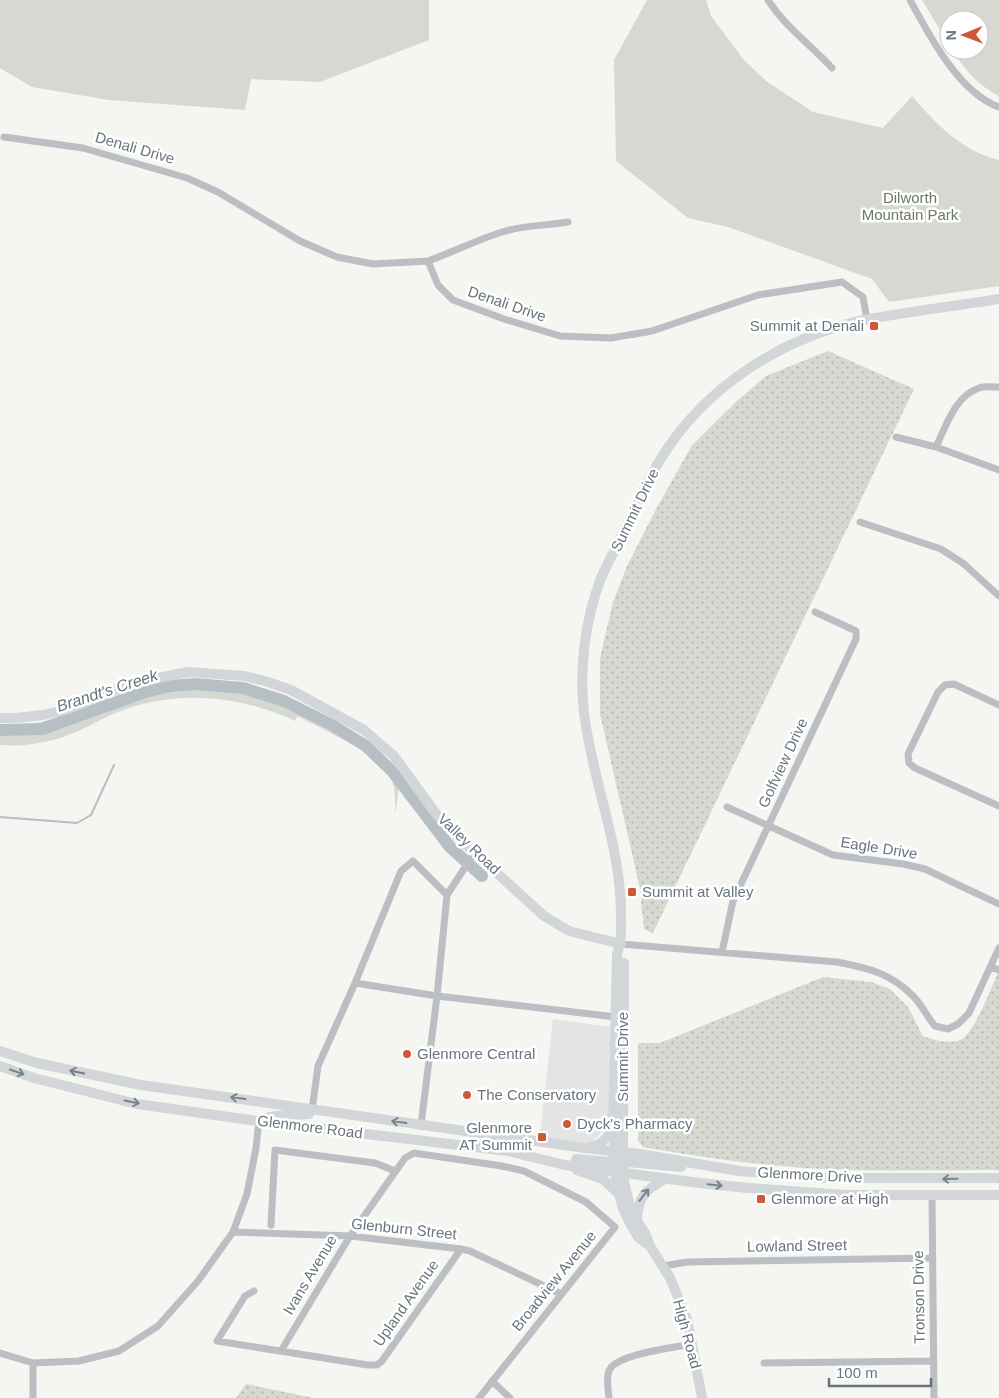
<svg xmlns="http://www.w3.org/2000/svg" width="999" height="1398" font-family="Helvetica,sans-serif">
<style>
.built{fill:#e3e4e3}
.grass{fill:url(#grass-dots)}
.park{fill:#d5d9d2}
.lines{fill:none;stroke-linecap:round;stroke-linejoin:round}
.stream{stroke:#b6c0c4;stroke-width:2}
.river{stroke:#b6c0c4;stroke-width:12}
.street{stroke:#bbbec2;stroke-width:7}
.secondary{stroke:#d2d6d9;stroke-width:10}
.oneway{stroke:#78848c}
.poi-dot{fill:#cd593a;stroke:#fff;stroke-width:2}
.labels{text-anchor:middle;stroke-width:5;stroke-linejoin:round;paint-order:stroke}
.street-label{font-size:15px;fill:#68757f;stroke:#fff}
.park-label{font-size:15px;fill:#6a7866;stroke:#fff}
.poi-label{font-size:15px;fill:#68757f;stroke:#fff;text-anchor:start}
.water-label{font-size:16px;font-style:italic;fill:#63767c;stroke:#fff}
</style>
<defs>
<pattern id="grass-dots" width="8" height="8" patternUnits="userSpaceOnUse" patternTransform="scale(1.25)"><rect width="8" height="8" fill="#d5d9d2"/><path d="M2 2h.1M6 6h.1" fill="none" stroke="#b1b5b0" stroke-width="1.8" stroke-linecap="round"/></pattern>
</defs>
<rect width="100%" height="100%" fill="#f5f5f2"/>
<path class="built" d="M553,1019l57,8 -1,95 -5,8 -19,18 -45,-13z"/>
<path class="grass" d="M828,351l86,38 -261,544 -9,-4 -3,-27 1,-5 -42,-183v-56l13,-56 15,-38 26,-51 38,-68 45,-44 29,-25z
M999,970v200c-65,0 -130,2 -194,-2 -54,-4 -108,-11 -162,-21l-5,-6v-98h22l163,-66 48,5 19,7 18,18 15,29c10,4 29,9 39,3 13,-8 30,-53 37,-69z
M246,1384l68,14h-78z"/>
<path class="park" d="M0,0h429v40l-109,42 -69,-3 -6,31 -136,-10 -77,-13 -32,-19z
M647,0h59l5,16 33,44 22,21 47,31 70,16 29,-32c23,27 51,56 87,64v126l-110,16 -17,-23 -144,-52 -40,-9 -72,-57 -2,-101z
M922,0h77v96c-20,-10 -35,-27 -47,-46h27v-30h-30v25z
M190,681c60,-1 89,11 141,40 27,15 51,30 70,53l-6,41c0,-10 1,-21 -2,-31 -8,-29 -70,-54 -96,-68l-2,5c-58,-27 -123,-32 -182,-7 -12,5 -23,12 -35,17 -24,11 -51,16 -78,14v-18c48,0 91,-22 137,-37 17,-5 35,-8 53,-9z"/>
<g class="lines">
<path class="stream" d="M0,817l77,6 14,-8 23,-50"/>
<path class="river" d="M0,730l42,-1 103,-37 25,-6 25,-2 48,4 41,13 48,24 34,21 27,26 57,75 32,29"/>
<path class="street" d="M768,0c17,27 43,45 64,68
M910,0c19,35 49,93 89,107
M4,137l79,11 104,30 31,14 82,49 37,16 36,7 55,-3 10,24 15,15 51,19 56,17 51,2 41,-7 106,-36 84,-13 21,15 4,23
M428,261c25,-9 49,-21 74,-29 21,-7 44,-6 66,-10
M896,437l40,10 63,23
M936,447c10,-21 19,-51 43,-59 6,-2 14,-1 20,-1
M860,522l81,27 23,15 35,32
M999,705l-45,-21 -9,1 -7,7 -30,62 1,9 6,5 84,38
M727,807l106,48 70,9 22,5 74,35
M621,944l216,18c31,6 54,11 77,35 8,8 13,20 21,29l13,3 10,-5 11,-11 30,-65
M722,952l11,-51 123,-262v-8l-41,-19
M991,967l8,3
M355,983l82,13 10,-101 28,-43
M312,1110l6,-44 37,-83 46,-112 12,-10 34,34
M421,1125l16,-129 179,21
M932,1196l2,202
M271,1225l4,-75 100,13 20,8
M233,1232l117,4 111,13 9,2 91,43
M663,1266l24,-4 246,-4
M254,1291l-9,5 -28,45 151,24h9l5,-4 79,-112
M281,1351l69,-115 55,-78 9,-5 88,13 22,5 62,31 29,25 -136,171
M0,1353l33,10 46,-2 40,-10 39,-25 40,-45 35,-49 14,-38 9,-46 3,-28
M764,1363l170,-2
M492,1381l18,17
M33,1398v-35
M609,1398c-1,-8 -3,-20 0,-27 5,-17 67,-24 84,-27"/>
<path class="secondary" d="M0,718h16l27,-3 25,-6 68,-27 53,-10 55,4 21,5 26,9 73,40 30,26 40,55 18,21 92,84 25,15 52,13
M624,963l-1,189 1,30 6,24 7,15 8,12 5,13 20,32 17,41 15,79
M0,1051l37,12 104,22 444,63 55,6 99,17 86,7h174
M0,1066l34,12 103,26 113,16 258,31 57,14 134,18 49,5 99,7h152
M266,1118l10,-2 33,-2
M589,1147c12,-2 19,-8 23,-20
M576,1159l33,3 10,-6
M619,1166l9,-4 53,5
M577,1170l26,9 15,14
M637,1220c1,-25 9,-30 29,-42
M650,1246l-12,-9 -7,-12 -9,-19 -6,-25 -3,-57 4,-170c5,-14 4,-26 4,-40 0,-69 -29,-134 -37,-201 -5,-45 1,-93 17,-135 7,-16 16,-32 24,-49 12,-22 21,-47 35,-69 45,-74 124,-124 209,-141 43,-8 87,-13 130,-20"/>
</g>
<defs><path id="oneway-shaft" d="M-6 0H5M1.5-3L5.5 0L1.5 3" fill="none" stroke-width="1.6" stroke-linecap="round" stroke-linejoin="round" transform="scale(1.25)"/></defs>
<g class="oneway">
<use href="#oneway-shaft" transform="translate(17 1072) rotate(19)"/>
<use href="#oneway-shaft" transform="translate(77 1072) rotate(-168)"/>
<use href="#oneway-shaft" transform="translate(238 1098) rotate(-172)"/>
<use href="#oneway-shaft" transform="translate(132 1102) rotate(11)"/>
<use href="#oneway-shaft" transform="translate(399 1122) rotate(-172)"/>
<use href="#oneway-shaft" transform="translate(950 1179) rotate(179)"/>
<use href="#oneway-shaft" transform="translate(715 1185) rotate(6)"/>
<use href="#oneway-shaft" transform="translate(644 1195) rotate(-52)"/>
</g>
<g class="poi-dot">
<rect x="869" y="321" width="10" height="10" rx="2.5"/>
<rect x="627" y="887" width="10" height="10" rx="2.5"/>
<circle cx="407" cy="1054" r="5"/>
<circle cx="467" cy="1095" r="5"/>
<circle cx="567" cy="1124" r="5"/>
<rect x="537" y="1132" width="10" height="10" rx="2.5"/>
<rect x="756" y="1194" width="10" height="10" rx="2.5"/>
</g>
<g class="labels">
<g class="street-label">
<text transform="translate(135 148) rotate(16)" y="5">Denali Drive</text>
<text transform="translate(507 304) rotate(19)" y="5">Denali Drive</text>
<text transform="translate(635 510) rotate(-64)" y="5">Summit Drive</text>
<text transform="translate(783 763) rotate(-65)" y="5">Golfview Drive</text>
<text transform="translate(469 844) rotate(44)" y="5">Valley Road</text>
<text transform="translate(879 848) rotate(9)" y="5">Eagle Drive</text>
<text transform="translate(623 1057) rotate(-90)" y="5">Summit Drive</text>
<text transform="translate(310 1127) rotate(7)" y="5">Glenmore Road</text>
<text transform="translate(810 1175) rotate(3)" y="5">Glenmore Drive</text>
<text transform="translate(404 1229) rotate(6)" y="5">Glenburn Street</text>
<text transform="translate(797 1246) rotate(-1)" y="5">Lowland Street</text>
<text transform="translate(310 1275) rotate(-59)" y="5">Ivans Avenue</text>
<text transform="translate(554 1281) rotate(-51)" y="5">Broadview Avenue</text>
<text transform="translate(919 1297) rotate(-91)" y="5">Tronson Drive</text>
<text transform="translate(406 1303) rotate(-55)" y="5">Upland Avenue</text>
<text transform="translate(687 1334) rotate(75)" y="5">High Road</text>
</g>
<g class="park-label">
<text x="910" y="203">Dilworth<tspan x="910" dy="17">Mountain Park</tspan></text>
</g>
<g class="poi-label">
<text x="864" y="331" text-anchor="end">Summit at Denali</text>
<text x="642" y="897">Summit at Valley</text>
<text x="417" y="1059">Glenmore Central</text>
<text x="477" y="1100">The Conservatory</text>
<text x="577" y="1129">Dyck's Pharmacy</text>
<text x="532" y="1133" text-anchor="end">Glenmore<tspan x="532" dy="17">AT Summit</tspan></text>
<text x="771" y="1204">Glenmore at High</text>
</g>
<g class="water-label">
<text transform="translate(107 690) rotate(-18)" y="6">Brandt's Creek</text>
</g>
</g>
<g transform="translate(964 35) rotate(269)"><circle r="24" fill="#ffffff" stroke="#c3c8cc"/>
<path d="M0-4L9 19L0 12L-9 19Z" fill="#cd593a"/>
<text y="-8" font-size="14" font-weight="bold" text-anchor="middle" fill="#68757f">N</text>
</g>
<path d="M829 1378v8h102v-8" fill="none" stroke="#68757f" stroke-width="2.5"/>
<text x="836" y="1378" font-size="15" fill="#68757f" stroke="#ffffff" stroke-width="4" paint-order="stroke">100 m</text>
</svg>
